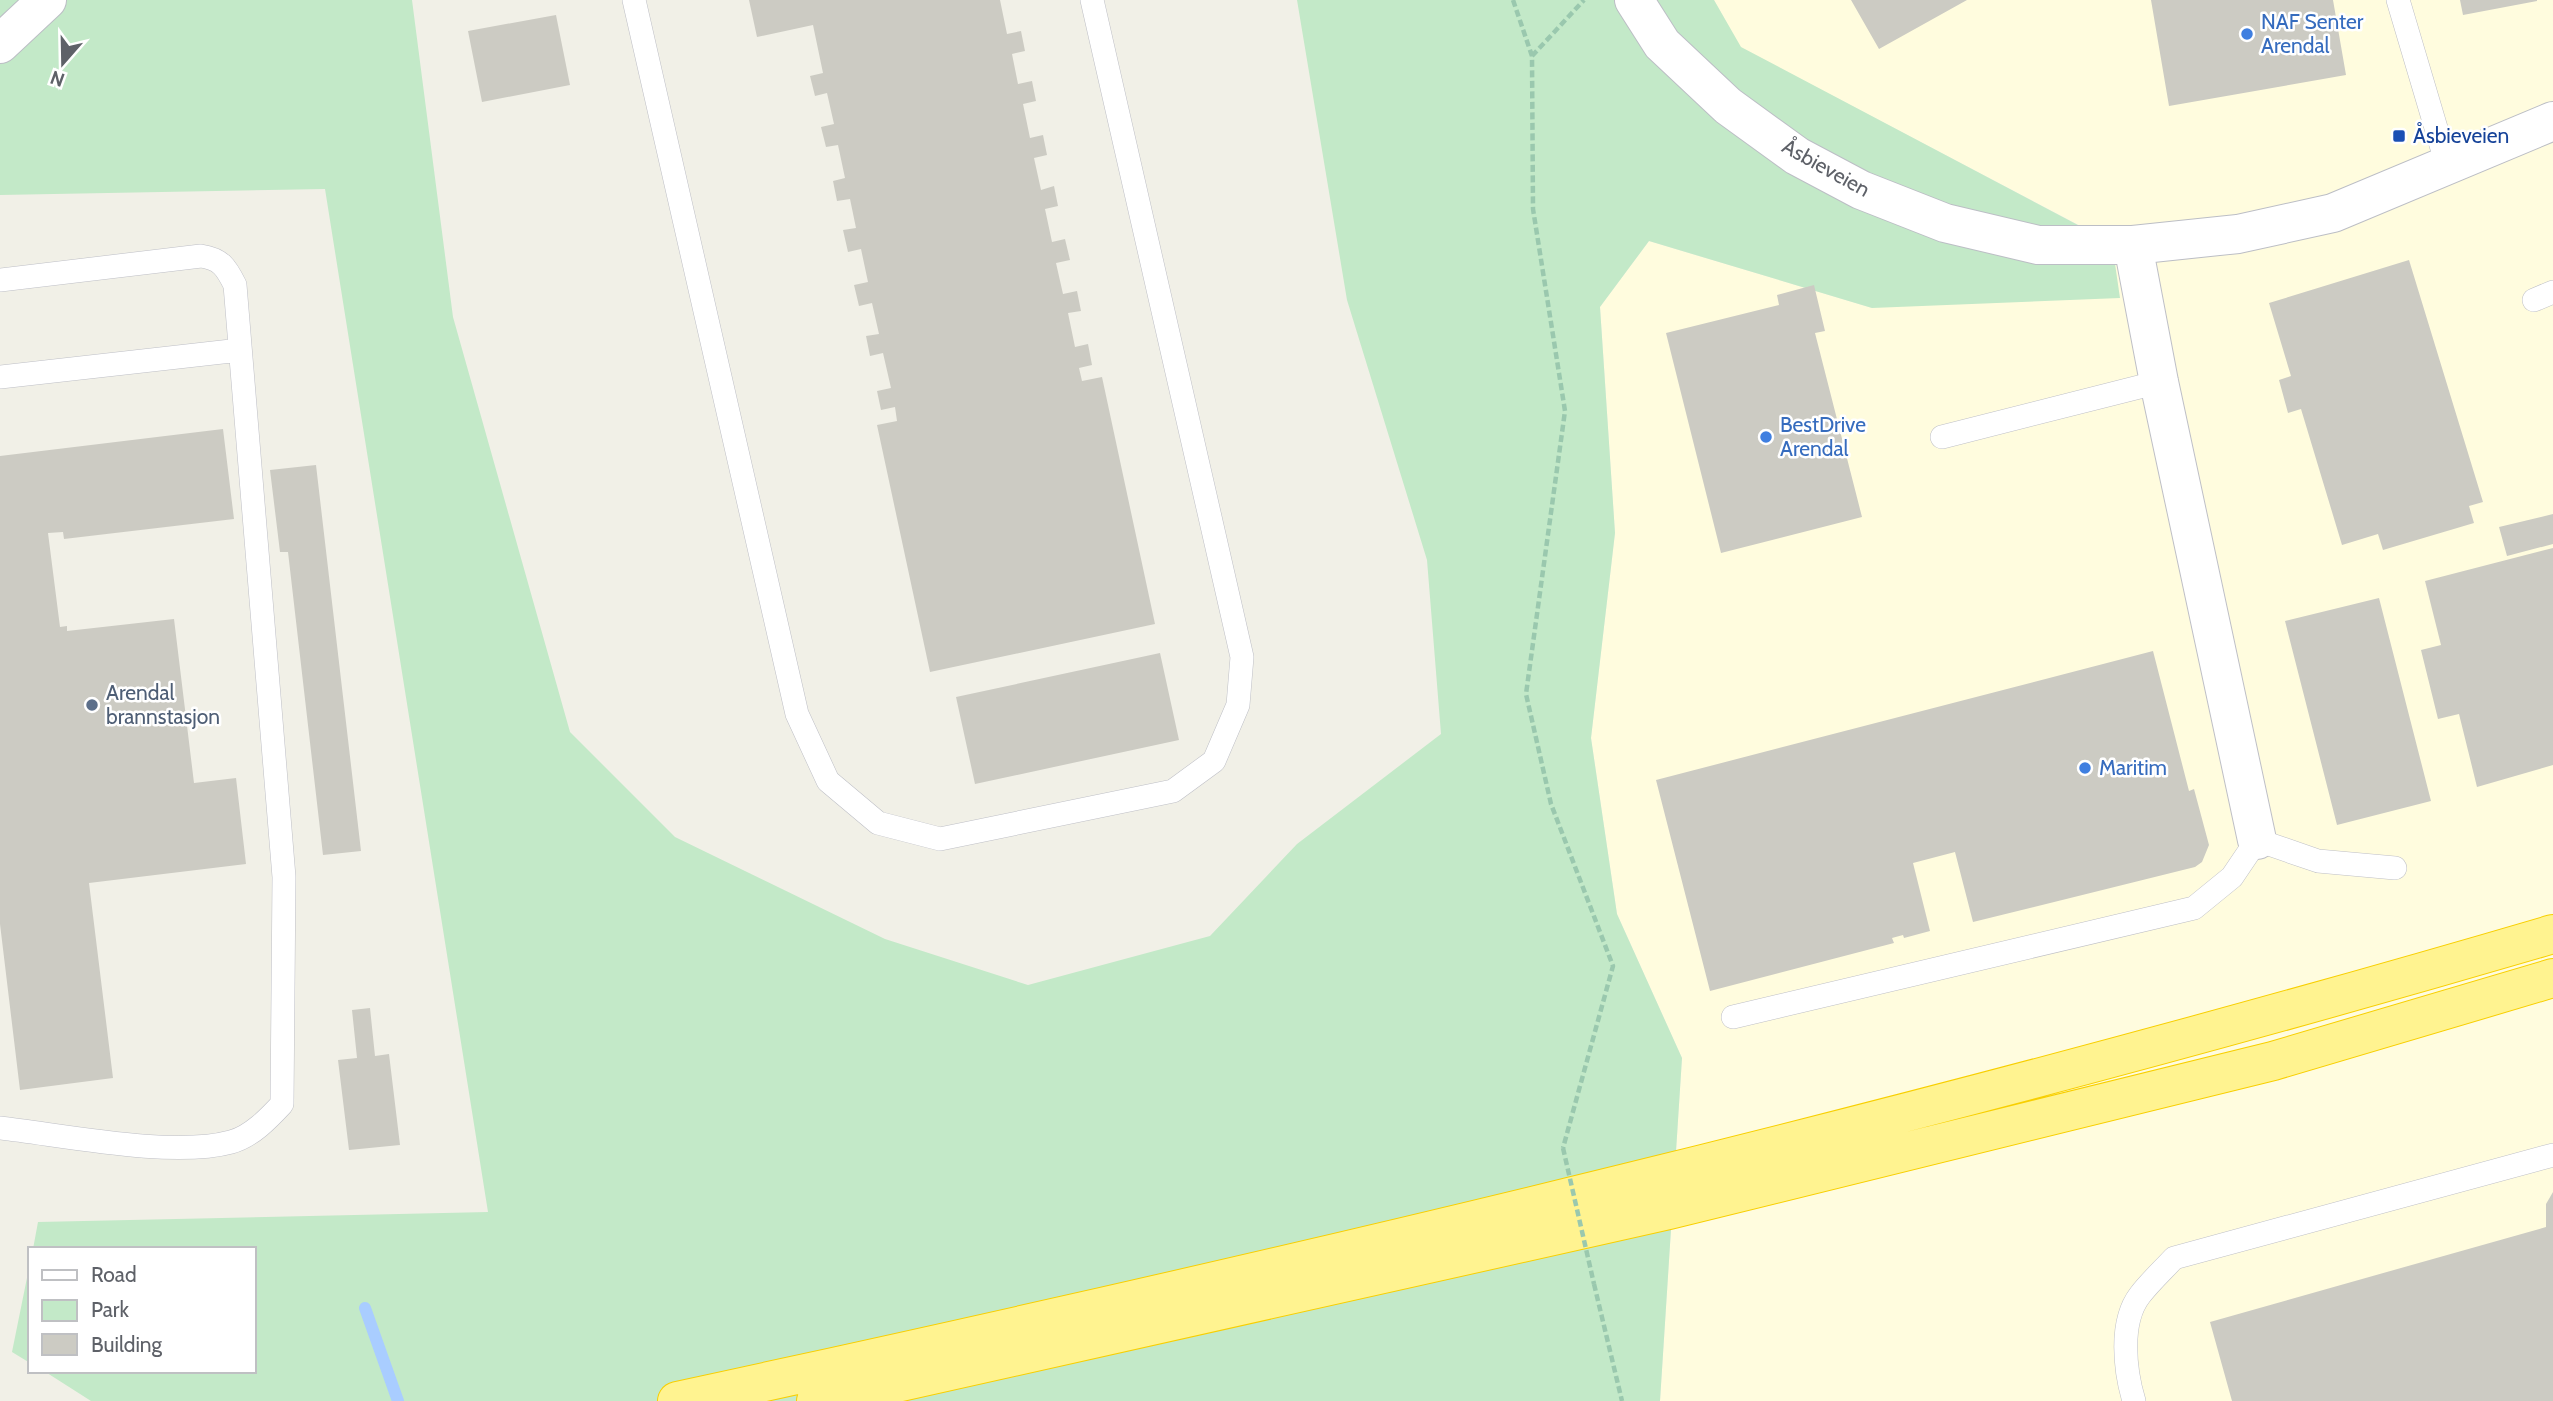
<svg xmlns="http://www.w3.org/2000/svg" width="2553" height="1401" font-family="Cabin,sans-serif">
<style>
.commercial{fill:#fffcde}
.green{fill:#c3e9c8}
.lines{fill:none;stroke-linecap:round;stroke-linejoin:round}
.stream{stroke:#a9cdff;stroke-width:12}
.building{fill:#cccbc3}
.lane-casing{stroke:#bebfc6;stroke-width:24}
.street-casing{stroke:#bebfc6;stroke-width:40}
.secondary-casing{stroke:#bcbec5;stroke-width:40}
.highway-casing{stroke:#f8cf00;stroke-width:40}
.path{stroke:#9ac8ae;stroke-width:4.5;stroke-dasharray:7 3.5;stroke-linecap:butt}
.lane{stroke:#fff;stroke-width:23}
.street{stroke:#fff;stroke-width:38}
.secondary{stroke:#fff;stroke-width:38}
.highway{stroke:#fff390;stroke-width:38}
.path-bridge{stroke:#9ac8ae;stroke-width:4.5;stroke-dasharray:7 3.5;stroke-linecap:butt}
.shop-dot{fill:#3f7fe0;stroke:#fff;stroke-width:2.5}
.transit-dot{fill:#1a4fb4;stroke:#fff;stroke-width:2.5}
.service-dot{fill:#5c6f8a;stroke:#fff;stroke-width:2.5}
.labels{text-anchor:middle;stroke-width:5;stroke-linejoin:round;paint-order:stroke}
.shop-label{font-size:21px;fill:#366cbe;stroke:#fff;text-anchor:start}
.transit-label{font-size:21px;fill:#164399;stroke:#fff;text-anchor:start}
.street-label{font-size:21px;fill:#5e6168;stroke:#fff}
.service-label{font-size:21px;fill:#4e5e75;stroke:#fff;text-anchor:start}
</style>
<rect width="100%" height="100%" fill="#f1f0e7"/>
<path class="commercial" d="M1714,0h839v1401h-893l22,-343 -65,-144 -26,-176 24,-205 -15,-226 49,-66 223,67 239,-66 -371,-195z"/>
<path class="green" d="M0,0h412l41,317 117,415 105,105 210,102 143,46 182,-49 87,-92 144,-110 -14,-174 -80,-260 -50,-300h417l27,47 371,196 8,55 -248,10 -223,-67 -49,66 15,226 -24,205 26,176 65,144 -22,343h-1569l-47,-30h210v-122h-221l5,-27 450,-10 -163,-1023 -325,6z
M30,1263v100l-18,-11z"/>
<g class="lines">
<path class="stream" d="M365,1308l33,93"/>
</g>
<path class="building" d="M749,0h251l7,34 14,-3 4,20 -13,3 6,30 14,-3 4,20 -13,3 7,34 13,-3 4,20 -13,3 7,32 13,-4 4,20 -13,3 7,33 13,-3 5,21 -14,3 7,31 14,-3 4,20 -13,2 7,34 13,-3 4,21 -13,3 3,13 20,-4 53,247 -225,48 -53,-247 20,-4 -2,-14 -14,3 -4,-19 14,-3 -8,-35 -13,3 -4,-20 13,-2 -7,-31 -13,3 -5,-21 14,-3 -7,-33 -13,3 -5,-22 13,-2 -6,-29 -13,2 -4,-20 12,-3 -7,-33 -12,2 -5,-20 13,-3 -7,-31 -12,3 -5,-20 13,-3 -10,-48 -56,12z
M1851,0h116l-88,49z
M2151,0h182l13,75 -177,31z
M2460,0h77v1l-74,14z
M556,15l14,70 -88,17 -14,-71z
M2409,260l74,242 -14,4 5,17 -91,27 -5,-16 -36,11 -41,-136 -13,4 -9,-33 12,-4 -22,-73z
M1814,285l11,46 -10,2 47,184 -141,36 -55,-220 113,-28 -2,-10z
M223,429l11,90 -170,20 -1,-7 -15,1 12,94 7,-1v5l107,-12 20,164 42,-5 10,86 -157,19 24,195 -93,12 -20,-166v-468z
M316,465l45,386 -38,4 -35,-303h-8l-10,-82z
M2553,514v30l-46,12 -8,-29z
M2553,548v217l-76,22 -18,-73 -21,5 -17,-69 20,-5 -16,-64z
M2379,598l52,203 -94,24 -52,-204z
M2153,651l36,140 5,-2 15,56 -7,17 -7,5 -222,55 -18,-70 -42,11 17,68 -26,7 -1,-3 -11,3 2,5 -184,48 -54,-211z
M1160,653l19,87 -204,44 -19,-87z
M370,1008l5,48 14,-2 11,91 -51,5 -11,-90 19,-2 -5,-48z
M2553,1192v209h-321l-22,-79 336,-95v-23z"/>
<g class="lines">
<defs>
<path id="lane" d="M634,0l163,714 31,67 50,42 62,16 233,-48 41,-30 24,-56 4,-48 -150,-657
M2398,0l49,165
M0,280l201,-24c20,3 25,11 34,29l49,592 -2,227c-13,14 -31,33 -51,38 -59,16 -169,-7 -231,-14
M2534,300l19,-8
M0,377l240,-27
M1942,437l217,-55
M1733,1017l461,-109 38,-31 25,-37 61,21 77,7
M2134,1401c-9,-30 -15,-79 6,-106 10,-13 23,-25 34,-37l379,-103"/>
<path id="street" d="M2133,245l26,137 98,458"/>
<path id="secondary" d="M1634,0l28,44 66,62 69,50 64,34 84,33 93,22h95l105,-11 95,-21 220,-92
M0,44l47,-44"/>
<path id="highway" d="M677,1401c630,-136 1257,-285 1876,-467
M816,1401l853,-191 604,-149 280,-83"/>
</defs>
<use href="#lane" class="lane-casing"/>
<use href="#street" class="street-casing"/>
<use href="#secondary" class="secondary-casing"/>
<use href="#highway" class="highway-casing"/>
<path class="path" d="M1513,0l19,56 1,153 32,202 -39,283 25,110 62,162 -50,182
M1532,56l52,-56
M1594,1284l28,117"/>
<use href="#lane" class="lane"/>
<use href="#street" class="street"/>
<use href="#secondary" class="secondary"/>
<use href="#highway" class="highway"/>
<path class="path-bridge" d="M1563,1148l31,136"/>
</g>
<g class="shop-dot">
<circle cx="2247" cy="34" r="7"/>
<circle cx="1766" cy="437" r="7"/>
<circle cx="2085" cy="768" r="7"/>
</g>
<rect class="transit-dot" x="2392" y="129" width="14" height="14" rx="3.5"/>
<circle class="service-dot" cx="92" cy="705" r="7"/>
<g class="labels">
<g class="shop-label">
<text x="2261" y="29">NAF Senter<tspan x="2261" dy="24">Arendal</tspan></text>
<text x="1780" y="432">BestDrive<tspan x="1780" dy="24">Arendal</tspan></text>
<text x="2099" y="775">Maritim</text>
</g>
<g class="transit-label">
<text x="2413" y="143">Åsbieveien</text>
</g>
<g class="street-label">
<text transform="translate(1826 168) rotate(29)" y="7">Åsbieveien</text>
</g>
<g class="service-label">
<text x="106" y="700">Arendal<tspan x="106" dy="24">brannstasjon</tspan></text>
</g>
</g>
<rect x="28" y="1247" width="228" height="126" fill="#ffffff" stroke="#bfc0c3" stroke-width="2"/>
<rect x="42" y="1270" width="35" height="10" fill="#ffffff" stroke="#bfc0c3" stroke-width="2"/>
<text x="91" y="1282" font-size="21" fill="#5e6168">Road</text>
<rect x="42" y="1300" width="35" height="21" fill="#c3e9c8" stroke="#bfc0c3" stroke-width="2"/>
<text x="91" y="1317" font-size="21" fill="#5e6168">Park</text>
<rect x="42" y="1334" width="35" height="21" fill="#cccbc3" stroke="#bfc0c3" stroke-width="2"/>
<text x="91" y="1352" font-size="21" fill="#5e6168">Building</text>
<g transform="translate(63 63) rotate(200)" stroke="#ffffff" stroke-width="5" paint-order="stroke">
<path d="M0-5L12 26L0 18L-12 26Z" fill="#5e6168"/>
<text y="-10" font-size="19" font-weight="bold" text-anchor="middle" fill="#5e6168">N</text>
</g>
</svg>
